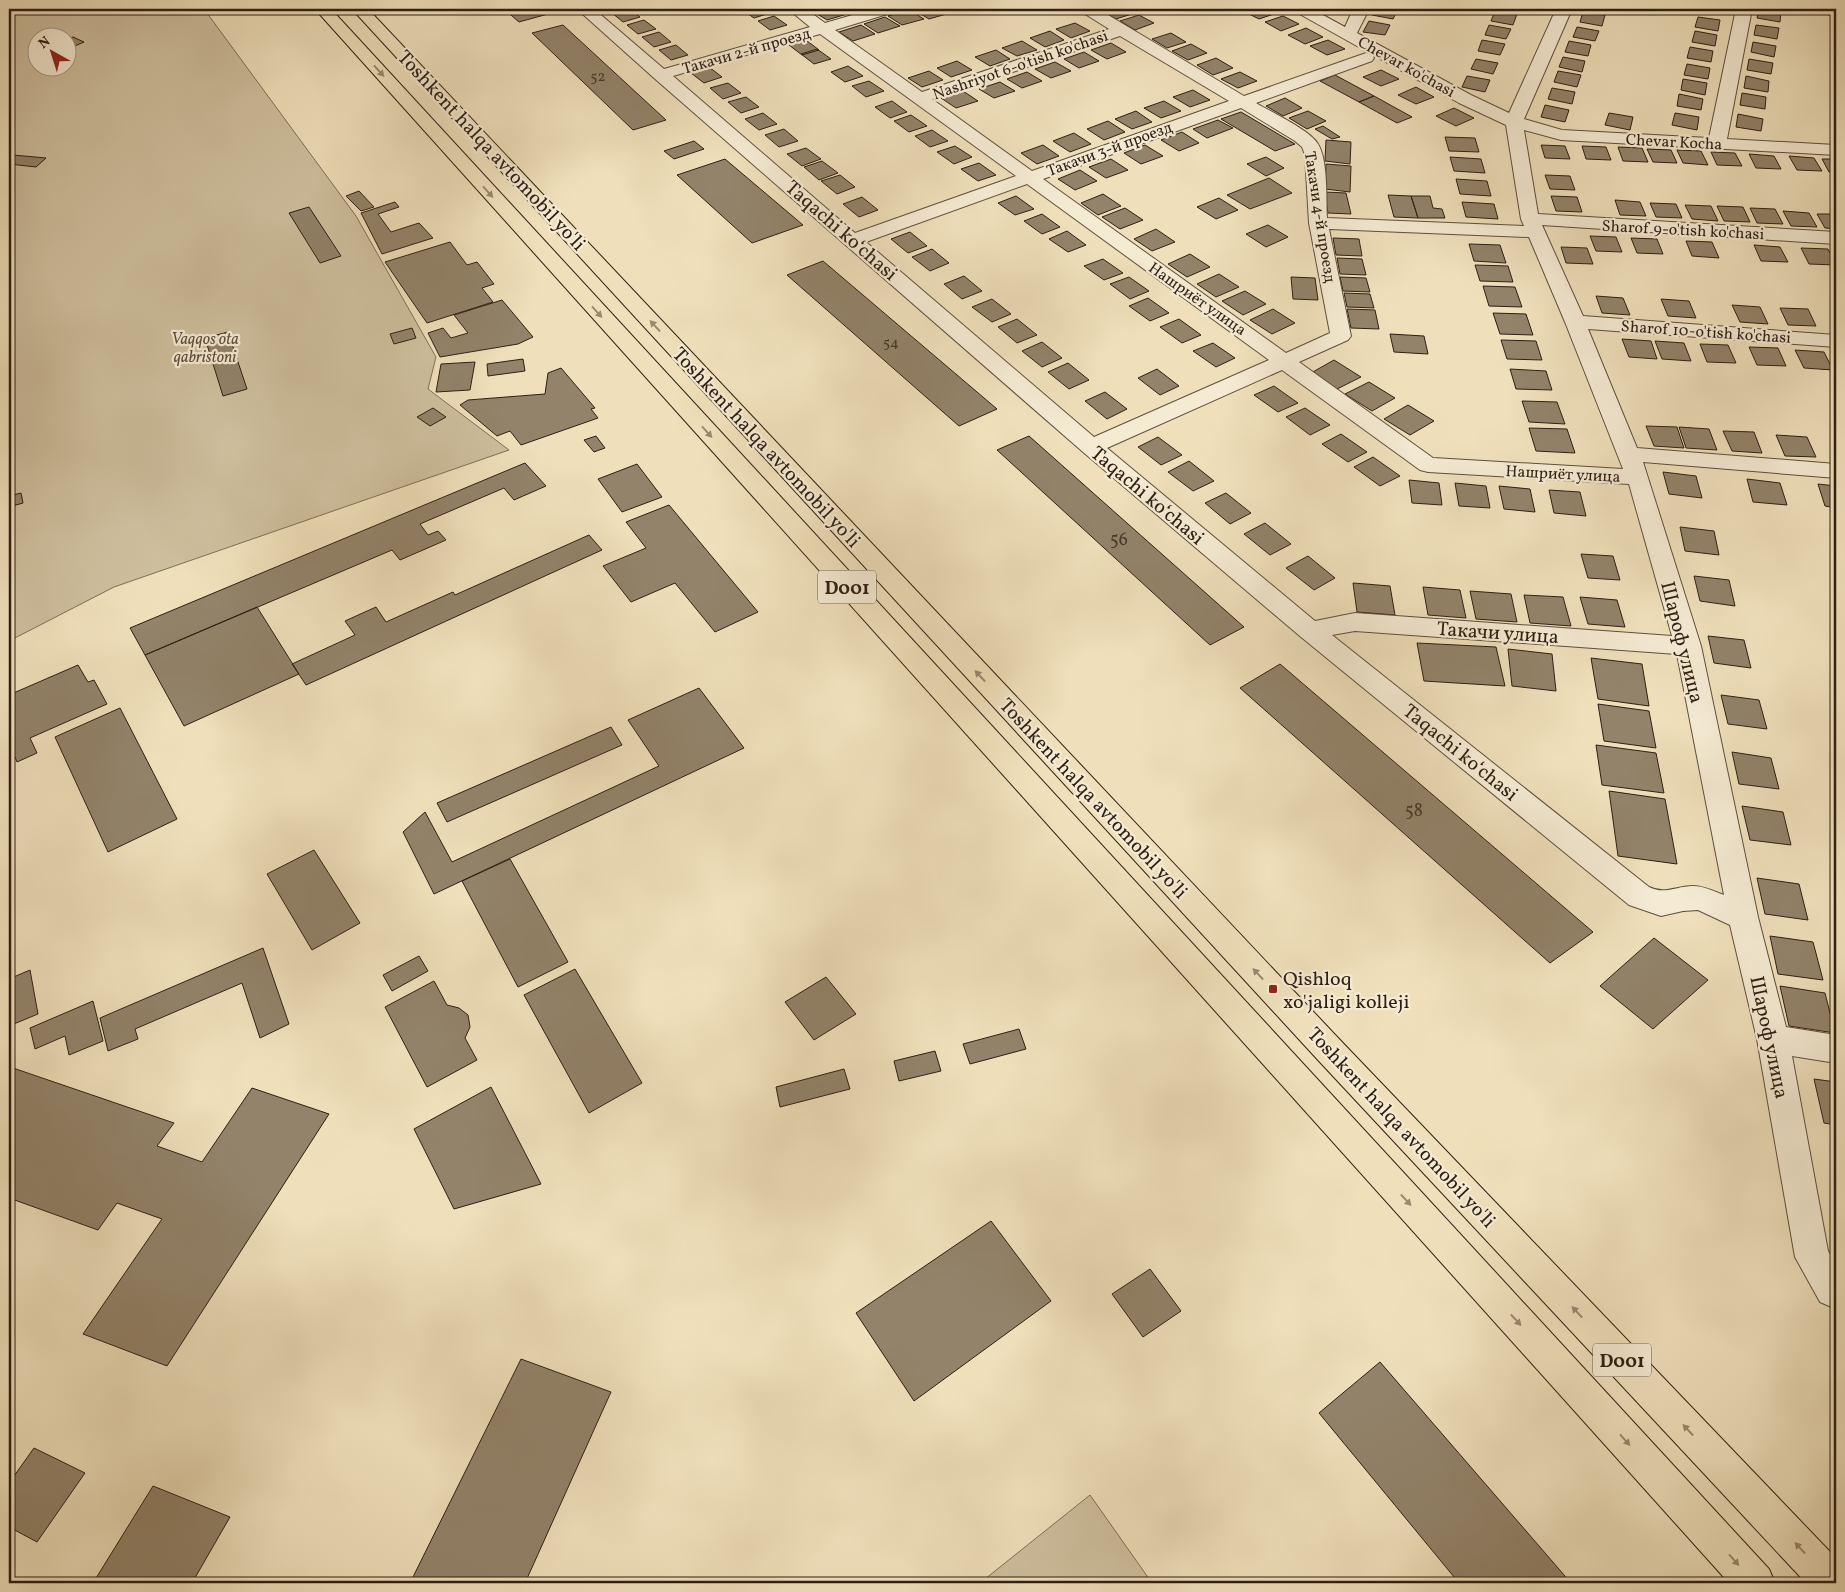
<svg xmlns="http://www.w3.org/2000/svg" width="1845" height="1592" font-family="Vollkorn,serif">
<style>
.green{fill:#cebf9e;stroke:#7e6f58;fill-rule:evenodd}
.building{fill:#92836a;stroke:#2e1f13}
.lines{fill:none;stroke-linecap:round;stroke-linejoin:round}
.minor-casing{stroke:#5e4f3d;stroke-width:2}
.highway-casing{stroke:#2e1f13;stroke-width:2}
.minor{fill:#f5ebd3;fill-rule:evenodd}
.highway{fill:#efe0bb;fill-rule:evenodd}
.oneway{fill:#98896f}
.poi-dot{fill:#8f2418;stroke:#f5ebd3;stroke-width:2}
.labels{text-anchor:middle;stroke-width:4.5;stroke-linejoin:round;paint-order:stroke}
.far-number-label{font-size:15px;fill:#473829}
.far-street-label{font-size:16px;fill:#2e1f13;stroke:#f5ebd3}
.far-park-label{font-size:16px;font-style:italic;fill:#5e4f3d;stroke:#f5ebd3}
.number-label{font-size:18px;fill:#473829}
.shield{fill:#f5ebd3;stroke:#6a5c4d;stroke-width:1}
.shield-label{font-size:19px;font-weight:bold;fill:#2e1f13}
.street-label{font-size:20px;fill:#2e1f13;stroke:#f5ebd3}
.poi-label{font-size:20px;fill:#2e1f13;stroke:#f5ebd3;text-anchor:start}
</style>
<rect width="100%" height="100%" fill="#efe0bb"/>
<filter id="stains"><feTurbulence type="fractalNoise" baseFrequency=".004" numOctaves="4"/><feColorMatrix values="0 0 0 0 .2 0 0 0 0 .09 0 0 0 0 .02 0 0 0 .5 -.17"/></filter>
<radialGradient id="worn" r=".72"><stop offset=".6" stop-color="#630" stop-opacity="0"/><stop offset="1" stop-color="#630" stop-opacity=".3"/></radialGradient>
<path class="green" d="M9,9h195l152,207 80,141 -8,32 81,61 -395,137 -105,54zM38,38h30v30h-30z
M1090,1495l62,88h-172z"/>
<path class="building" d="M504,9h38l6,5 -29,8z
M629,9l11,8 -17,5 -11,-9z
M741,9h23l6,4 -16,5z
M825,9h14l8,5 -20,6 -13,-8z
M919,9h24l7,4 -21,6 -15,-9z
M1108,9h20l7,4 -19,6 -14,-8z
M1249,9h20l8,4 -18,6 -16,-8z
M1375,9h23l-5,10 -21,-4z
M1759,9l22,3 -1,10 -23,-4z
M909,10l15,9 -22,6 -14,-9z
M1495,11l22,3 -4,11 -22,-4z
M1583,12l22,3 -3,11 -22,-4z
M1139,15l15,8 -19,7 -15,-9z
M774,16l13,9 -17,5 -12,-9z
M1283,16l16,8 -18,7 -16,-9z
M885,17l15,9 -22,7 -14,-9z
M1698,17l22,3 -2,11 -23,-4z
M644,20l12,9 -18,5 -11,-9z
M1369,21l21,4 -5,10 -22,-3z
M1075,23l15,8 -19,7 -15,-9z
M563,25l103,95 -33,10 -101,-97z
M861,25l14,9 -22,7 -14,-9z
M1489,25l22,4 -5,10 -21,-4z
M1756,25l23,3 -2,11 -23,-4z
M1577,27l22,4 -4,10 -22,-4z
M1306,28l17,9 -18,7 -17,-9z
M1050,31l14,9 -19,7 -15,-9z
M1695,31l22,4 -2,11 -23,-4z
M659,32l12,10 -17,5 -12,-10z
M1171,33l15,9 -19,6 -15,-9z
M73,37l11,5 -16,7v-10z
M806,40l13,10 -17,5 -13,-10z
M1328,40l17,9 -18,6 -17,-9z
M1482,40l23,4 -5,11 -22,-4z
M1022,41l15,9 -20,6 -15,-8z
M1569,41l22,4 -3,11 -23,-4z
M1753,42l23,4 -2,11 -23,-5z
M1111,43l15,9 -19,7 -16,-9z
M1191,44l16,9 -19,7 -16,-9z
M676,45l12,10 -17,5 -12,-10z
M1690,47l23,4 -2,11 -24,-4z
M817,49l14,10 -17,5 -13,-10z
M996,50l14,9 -20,7 -15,-9z
M1084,52l15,9 -20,7 -15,-9z
M1563,57l22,4 -3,11 -23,-5z
M1216,58l17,10 -20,7 -16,-10z
M1476,59l22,4 -5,11 -22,-5z
M1749,59l24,4 -2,11 -24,-4z
M957,61l15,9 -21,7 -14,-9z
M1055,62l16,9 -20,7 -16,-9z
M1687,64l23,4 -2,11 -24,-4z
M848,66l15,10 -18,6 -14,-10z
M709,67l13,10 -18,6 -13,-10z
M1381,70l18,9 -18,7 -18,-9z
M929,71l14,9 -21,7 -14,-9z
M1558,71l23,4 -4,12 -23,-5z
M1027,72l15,9 -20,7 -15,-9z
M1240,72l17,9 -19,7 -17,-9z
M1335,75l39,21 -15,6 -39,-21z
M1467,76l23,4 -5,12 -23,-5z
M1746,76l23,5 -1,11 -24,-4z
M1683,79l24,4 -2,12 -24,-5z
M869,81l15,10 -18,6 -14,-11z
M1000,82l15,9 -21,7 -15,-9z
M728,83l13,10 -18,6 -13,-11z
M1416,87l18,10 -18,7 -18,-9z
M1552,88l23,4 -3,12 -24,-5z
M1193,90l17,10 -20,7 -17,-10z
M963,91l15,10 -22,7 -15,-10z
M1742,93l24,4 -1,12 -25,-4z
M1679,94l24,5 -2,11 -24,-4z
M1374,96l38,21 -15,6 -38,-21z
M746,97l13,10 -18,6 -13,-11z
M1285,98l17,10 -19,8 -17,-10z
M892,101l15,11 -17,6 -15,-11z
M1164,101l17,10 -20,7 -17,-10z
M1545,105l24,5 -4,12 -24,-5z
M1454,108l20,10 -18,8 -20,-10z
M1136,111l16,11 -20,7 -17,-10z
M1308,111l18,10 -19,8 -18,-11z
M1241,112l54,32 -20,7 -54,-32z
M763,113l14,11 -18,6 -14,-11z
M1609,113l24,4 -3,13 -25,-5z
M1675,113l24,4 -2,13 -25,-5z
M1738,114l25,5 -2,12 -25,-4z
M911,115l16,11 -18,6 -15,-11z
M1218,120l15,8 -26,10 -14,-9z
M1108,121l17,11 -21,8 -17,-11z
M1323,126l17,11 -8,2 -17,-10z
M784,129l14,12 -19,6 -14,-12z
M932,130l16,11 -18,6 -15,-11z
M1182,132l17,11 -20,8 -18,-11z
M1074,133l17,11 -21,8 -17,-11z
M1445,137l30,1 4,14 -30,-1z
M1326,140l25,2 -1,22 -25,-3z
M694,141l10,8 -30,10 -10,-8z
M1043,145l16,11 -22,8 -16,-11z
M1145,145l18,11 -22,8 -17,-11z
M1541,145l24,1 5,13 -25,-1z
M955,146l17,11 -18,7 -17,-12z
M1582,146l24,1 5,13 -25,-1z
M1618,147l24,1 6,14 -25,-1z
M806,148l15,11 -19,7 -15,-12z
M1647,149l24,1 6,13 -24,-1z
M1677,150l24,1 7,14 -25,-2z
M1711,152l24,1 7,13 -25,-1z
M1749,154l25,2 7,13 -25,-1z
M13,155l33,3 -10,9 -27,-3v-5z
M1789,156l25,2 8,13 -25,-1z
M1266,157l18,11 -18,8 -19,-12z
M1450,157l31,2 4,14 -31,-2z
M725,159l78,66 -51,18 -75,-68z
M1111,159l17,11 -22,8 -17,-11z
M1822,159h14v13h-7z
M822,161l16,12 -19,7 -15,-13z
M979,163l17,12 -18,6 -17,-12z
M1326,164l25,2 -1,26 -25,-3z
M1080,170l17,11 -22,9 -17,-11z
M840,175l15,12 -18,7 -16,-13z
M1545,175l25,1 5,14 -25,-1z
M1269,178l23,15 -42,16 -23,-14z
M1456,179l31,2 4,15 -31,-2z
M359,191l15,16 -13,4 -15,-15z
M1324,192l22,1 5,21 -23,-1z
M1103,194l18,12 -23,9 -17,-12z
M1388,195l23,1 7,22 -24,-1z
M1016,196l18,13 -19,6 -17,-12z
M1411,196h19l3,12 9,1 3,9h-27z
M1551,196l26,1 5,15 -26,-1z
M862,197l16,13 -19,7 -16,-13z
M1219,198l19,12 -22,9 -19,-12z
M1615,200l25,2 6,14 -26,-1z
M395,202l4,5 -21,7 13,18 28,-9 14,15 -51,16 -21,-41z
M1462,202l32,2 4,15 -32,-2z
M1650,203l26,1 6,14 -26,-1z
M1685,205l26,1 7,15 -26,-2z
M1717,206l26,1 7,15 -26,-1z
M309,207l32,49 -21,7 -31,-50z
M1125,208l18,12 -23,9 -18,-12z
M1750,208l25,1 8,15 -26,-1z
M1783,211l26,2 8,14 -26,-1z
M1042,214l18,13 -18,7 -18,-13z
M1817,214h19v15l-11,-1z
M1268,225l20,12 -22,10 -20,-13z
M1156,229l19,13 -23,9 -18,-12z
M1067,231l19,14 -18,7 -19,-13z
M910,232l17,14 -19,7 -17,-14z
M1590,236l26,1 6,15 -26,-1z
M1333,238l26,1 3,17 -26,-1z
M1631,238l26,1 6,15 -26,-1z
M1686,241l26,1 7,16 -27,-2z
M450,242l17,23 10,-3 17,22 -12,4 11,14 -66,21 -42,-61z
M1469,244l31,1 6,18 -32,-2z
M1754,245l26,2 8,15 -27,-1z
M1561,247l26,1 6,16 -27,-1z
M1801,248l27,1 8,16 -27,-1z
M932,249l17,14 -19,8 -18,-14z
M1190,254l20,13 -23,10 -19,-13z
M1337,258l25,1 4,16 -26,-1z
M1103,259l20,14 -19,7 -20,-14z
M823,261l174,148 -38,17 -172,-151z
M1475,265l33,1 5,16 -33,-1z
M1219,274l20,13 -23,10 -19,-13z
M964,276l18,15 -20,8 -18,-15z
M1129,277l20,14 -19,8 -20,-15z
M1291,277l24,1 3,22 -25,-1z
M1340,277l26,1 4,14 -27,-1z
M1483,286l32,1 7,20 -33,-1z
M1245,291l21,13 -23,11 -21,-14z
M1344,293l26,1 4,14 -27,-1z
M1596,296l27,2 7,17 -28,-2z
M1148,298l21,15 -19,8 -21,-15z
M992,299l19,15 -19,8 -20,-15z
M1661,299l28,2 7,17 -28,-2z
M502,300l31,37 -15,7 -78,13 -12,-24 15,-5 8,10 17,-5 -14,-18z
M1732,305l28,2 8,17 -28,-2z
M1780,308l28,1 8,17 -28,-1z
M1273,309l22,14 -23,11 -22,-14z
M1347,309l28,1 4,19 -28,-1z
M1493,313l33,1 7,21 -33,-1z
M1017,319l20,16 -20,8 -19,-16z
M1179,319l22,16 -19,8 -22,-16z
M412,328l4,10 -22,6 -4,-10z
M228,332l19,57 -24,7 -18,-58z
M1390,334l34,2 4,18 -34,-2z
M1622,339l29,2 6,18 -28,-2z
M1501,340l35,1 6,19 -35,-1z
M1655,341l29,2 7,18 -29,-2z
M1042,342l20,16 -20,9 -20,-16z
M1213,343l22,15 -19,9 -23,-16z
M1700,344l28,1 8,18 -29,-1z
M1749,347l29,1 8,18 -29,-1z
M1795,350l29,2 9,18 -29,-2z
M523,359l2,12 -37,5 -1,-12z
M1334,360l27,17 -24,12 -26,-16z
M475,362l-5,28 -34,2 5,-28z
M1068,363l21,17 -20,9 -21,-17z
M561,368l34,40 -4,1 7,9 -77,27 -11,-14 -13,5 -37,-31 8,-5 77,-6 3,-21z
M1157,369l22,17 -19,9 -22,-17z
M1510,369l36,2 6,19 -36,-1z
M1369,382l26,16 -23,13 -27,-17z
M1274,386l24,17 -20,9 -24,-17z
M1105,392l22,17 -20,10 -22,-18z
M1522,401l35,1 8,22 -36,-2z
M1408,405l26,16 -24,14 -26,-16z
M433,408l13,9 -16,9 -13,-9z
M1305,408l25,17 -20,10 -24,-18z
M1646,426l31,1 7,21 -30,-2z
M1679,427l30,2 8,21 -31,-2z
M1529,428l38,1 8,24 -39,-2z
M1723,431l31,1 8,21 -30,-2z
M1341,434l26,18 -19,10 -26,-18z
M1776,435l31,2 9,20 -31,-1z
M596,436l9,12 -11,4 -10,-12z
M1029,436l215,191 -34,18 -213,-195z
M1158,437l24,18 -21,10 -23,-18z
M1373,457l27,19 -20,10 -26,-19z
M1189,461l25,20 -21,10 -25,-19z
M525,463l21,23 -32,14 -10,-12 -84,36 8,11 10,-4 8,9 -46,20 -8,-10 -247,105 -15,-27z
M637,464l25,33 -40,15 -24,-33z
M1663,472l33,4 6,22 -33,-4z
M1747,479l33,4 7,22 -34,-3z
M1409,480l30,3 3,22 -30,-2z
M1455,483l31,3 4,22 -31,-2z
M1818,484l18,2v22l-11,-2z
M1499,486l31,3 5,23 -31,-3z
M1549,490l31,2 6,24 -32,-3z
M21,493l2,10 -14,4v-11z
M1226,493l25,20 -21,11 -25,-21z
M669,505l89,107 -43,20 -40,-49 -44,19 -28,-36 43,-18 -20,-26z
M1265,523l26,21 -21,11 -26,-21z
M1680,527l34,4 5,24 -34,-4z
M589,535l13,15 -296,135 -14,-21 63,-29 -10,-14 31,-14 10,15 67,-30 2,3z
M1581,554l32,2 7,24 -32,-2z
M1308,556l27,22 -21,12 -28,-22z
M1694,576l35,4 6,26 -35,-5z
M1353,583l37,3 5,29 -38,-3z
M1423,587l37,3 6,28 -38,-3z
M1470,591l41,3 6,28 -41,-3z
M1524,595l39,2 8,29 -41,-3z
M1580,597l37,3 8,27 -37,-3z
M257,607l42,67 -115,52 -39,-71z
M1708,636l36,4 7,28 -37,-5z
M1417,643l79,4 9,39 -81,-5z
M1508,649l44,5 4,37 -44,-5z
M1591,658l51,6 7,42 -51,-7z
M1280,664l313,268 -43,31 -310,-275z
M78,665l10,17 6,-2 13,24 -77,34 7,15 -20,9 -2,-5 -6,3v-65z
M699,688l45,60 -310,146 -31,-62 22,-20 27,50 207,-96 -31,-46z
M1721,695l38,5 8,29 -39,-5z
M1598,704l51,7 7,37 -52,-7z
M120,708l57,111 -69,33 -53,-115z
M611,727l11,18 -175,77 -10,-19z
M1596,745l60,8 8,40 -62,-8z
M1732,752l39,6 8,31 -40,-5z
M1609,791l56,8 12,65 -59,-8z
M1742,806l41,6 8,33 -41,-5z
M314,850l46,73 -48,27 -45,-76z
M510,859l58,103 -50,25 -56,-106z
M1757,878l42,6 9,36 -43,-6z
M1770,936l43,6 10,38 -45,-6z
M1654,938l54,42 -55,49 -53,-43z
M263,948l26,76 -29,14 -18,-55 -107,46 3,10 -30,12 -8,-33z
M419,956l9,15 -36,20 -9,-16z
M575,969l67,114 -53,30 -65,-118z
M30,970l8,44 -29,12v-47z
M826,977l30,37 -42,26 -29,-38z
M434,981l13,24 12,3 9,7 2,12 -5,11 12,22 -50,27 -42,-80z
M1780,986l45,7 10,40 -46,-7z
M93,1001l10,40 -34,14 -4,-19 -30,13 -5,-21z
M1019,1029l7,20 -56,15 -7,-20z
M935,1051l6,20 -42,10 -5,-20z
M13,1068l161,55 -17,23 45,16 50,-74 77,26 -162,252 -84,-32 79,-115 -45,-16 -19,27 -89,-32v-125z
M844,1069l6,20 -70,18 -4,-20z
M1814,1079l22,3v43l-12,-2z
M491,1087l50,97 -87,25 -40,-80z
M991,1221l60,80 -137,100 -58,-88z
M1150,1269l31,42 -38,26 -31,-43z
M521,1359l90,33 -86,191h-115z
M1380,1362l191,221h-112l-140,-170z
M34,1448l51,25 -48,69 -28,-15v-44z
M153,1486l77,31 -38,66h-99z"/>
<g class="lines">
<defs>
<path id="minor" d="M577,9h17l70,60 146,-42 -22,-18h18l19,14 48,-14h24l-3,3 -59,18 87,62 187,-63 -27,-17 -3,-3h19l146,87 122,-43 6,2 2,3 -2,3 -116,42c15,9 54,27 62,41 10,16 8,54 9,74l197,8 -3,-7 -15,-94 -47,-22 -163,-91 -3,-3h19l33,18 8,-18h16l-12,24 114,62 38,18 47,-104h16l-48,110 38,11 147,8 27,-129h16l-25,130 109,6v10l-275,-15 -37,-10 14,84 298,18v12l-294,-19 41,91 253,19v12l-248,-18 49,119 199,16v14l-193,-16 58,184 57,271 28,110 50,8v28l-44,-7 36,195 8,13v45l-16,-7 -25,-45 -38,-218 -27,-114 -32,-15 -15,1 -22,5 -32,-11 -328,-268 -218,-185 -429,-374zM820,34l196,142 -161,57 -182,-157zM1120,36l109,65 -197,70 -100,-72zM1241,108l54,33 7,6 3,8 4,68 21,110 -44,20 -243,-174zM1027,184l242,176 -175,77 -228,-195zM1329,229l200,8 36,85 58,147 -190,-11 -134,-96 49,-22 3,-4zM1282,370l138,100 8,2 201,12 43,152 -317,-23 -40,8 -208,-173zM1355,631l322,23 47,241c-10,-4 -21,-9 -31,-9 -16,0 -29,9 -44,1l-317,-252z
M1814,9h22v7l-19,-4z"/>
<path id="highway" d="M315,9h16l1438,1560 6,14h-46z
M352,9h16l972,1031 496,518v25h-30l-488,-523z"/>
</defs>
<use href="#minor" class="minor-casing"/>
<use href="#highway" class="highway-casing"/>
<use href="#minor" class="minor"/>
<use href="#highway" class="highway"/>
</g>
<defs><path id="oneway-solid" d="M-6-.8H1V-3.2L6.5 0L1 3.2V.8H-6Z" transform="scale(1.25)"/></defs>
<g class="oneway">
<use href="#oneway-solid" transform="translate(379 71) rotate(48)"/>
<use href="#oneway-solid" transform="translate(488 192) rotate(48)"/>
<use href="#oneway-solid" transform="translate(597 312) rotate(48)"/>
<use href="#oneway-solid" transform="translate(655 326) rotate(-133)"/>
<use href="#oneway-solid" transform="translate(707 432) rotate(48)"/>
<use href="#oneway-solid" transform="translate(980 676) rotate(-133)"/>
<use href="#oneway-solid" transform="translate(1258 974) rotate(-133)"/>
<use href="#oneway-solid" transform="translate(1406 1200) rotate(47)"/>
<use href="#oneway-solid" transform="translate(1577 1312) rotate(-133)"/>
<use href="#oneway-solid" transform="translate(1516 1320) rotate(47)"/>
<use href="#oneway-solid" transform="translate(1688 1430) rotate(-133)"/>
<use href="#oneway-solid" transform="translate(1625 1440) rotate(48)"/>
<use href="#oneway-solid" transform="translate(1800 1548) rotate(-133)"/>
<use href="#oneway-solid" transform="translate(1734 1560) rotate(48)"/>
</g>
<rect class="poi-dot" x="1268" y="984" width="10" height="10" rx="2.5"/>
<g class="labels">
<g class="far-number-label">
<text x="598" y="81">52</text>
<text x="891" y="347">54</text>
</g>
<g class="far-street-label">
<text transform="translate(746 50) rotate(-16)" y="6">Такачи 2-й проезд</text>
<text transform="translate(1020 64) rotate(-19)" y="6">Nashriyot 6-o'tish ko'chasi</text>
<text transform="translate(1407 66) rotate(29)" y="6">Chevar ko'chasi</text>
<text transform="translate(1674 141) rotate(3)" y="6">Chevar Kocha</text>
<text transform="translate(1109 148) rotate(-20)" y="6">Такачи 3-й проезд</text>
<text transform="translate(1321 217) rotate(81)" y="6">Такачи 4-й проезд</text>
<text transform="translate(1683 229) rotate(3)" y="6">Sharof 9-o'tish ko'chasi</text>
<text transform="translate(1198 298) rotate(35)" y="6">Нашриёт улица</text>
<text transform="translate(1706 331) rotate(4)" y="6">Sharof 10-o'tish ko'chasi</text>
<text transform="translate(1563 473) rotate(3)" y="6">Нашриёт улица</text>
</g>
<g class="far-park-label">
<text x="205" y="344">Vaqqos ota<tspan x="205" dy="18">qabristoni</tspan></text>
</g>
<g class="number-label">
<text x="1119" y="545">56</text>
<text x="1414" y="816">58</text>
</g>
<g class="shield">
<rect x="818" y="570.5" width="58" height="33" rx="4"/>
<rect x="1593" y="1343.5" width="58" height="33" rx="4"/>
</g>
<g class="shield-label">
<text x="847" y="594">D001</text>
<text x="1622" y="1367">D001</text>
</g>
<g class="street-label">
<text transform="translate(492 150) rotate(47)" y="7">Toshkent halqa avtomobil yo'li</text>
<text transform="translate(842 230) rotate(41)" y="7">Taqachi koʻchasi</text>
<text transform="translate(767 447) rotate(47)" y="7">Toshkent halqa avtomobil yo'li</text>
<text transform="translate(1148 495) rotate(40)" y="7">Taqachi koʻchasi</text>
<text transform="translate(1498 632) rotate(4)" y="7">Такачи улица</text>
<text transform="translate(1683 642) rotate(76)" y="7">Шароф улица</text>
<text transform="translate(1461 752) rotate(39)" y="7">Taqachi koʻchasi</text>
<text transform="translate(1094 798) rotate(47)" y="7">Toshkent halqa avtomobil yo'li</text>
<text transform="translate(1770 1037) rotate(78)" y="7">Шароф улица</text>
<text transform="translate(1402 1127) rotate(47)" y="7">Toshkent halqa avtomobil yo'li</text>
</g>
<g class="poi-label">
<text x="1283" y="985">Qishloq<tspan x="1283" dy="23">xo'jaligi kolleji</tspan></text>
</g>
</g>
<rect width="1845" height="1592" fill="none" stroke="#efe0bb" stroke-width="30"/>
<rect x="10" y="10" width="1825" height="1572" fill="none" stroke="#2e1f13" stroke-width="2.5"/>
<rect x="15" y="15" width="1815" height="1562" fill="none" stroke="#2e1f13"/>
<g transform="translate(52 52) rotate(321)"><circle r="24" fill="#f5ebd3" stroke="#a59986"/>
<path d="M0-4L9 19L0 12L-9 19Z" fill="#8f2418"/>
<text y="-8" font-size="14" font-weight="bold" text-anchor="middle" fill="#2e1f13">N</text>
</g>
<rect width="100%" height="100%" filter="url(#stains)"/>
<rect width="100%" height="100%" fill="url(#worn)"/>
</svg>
